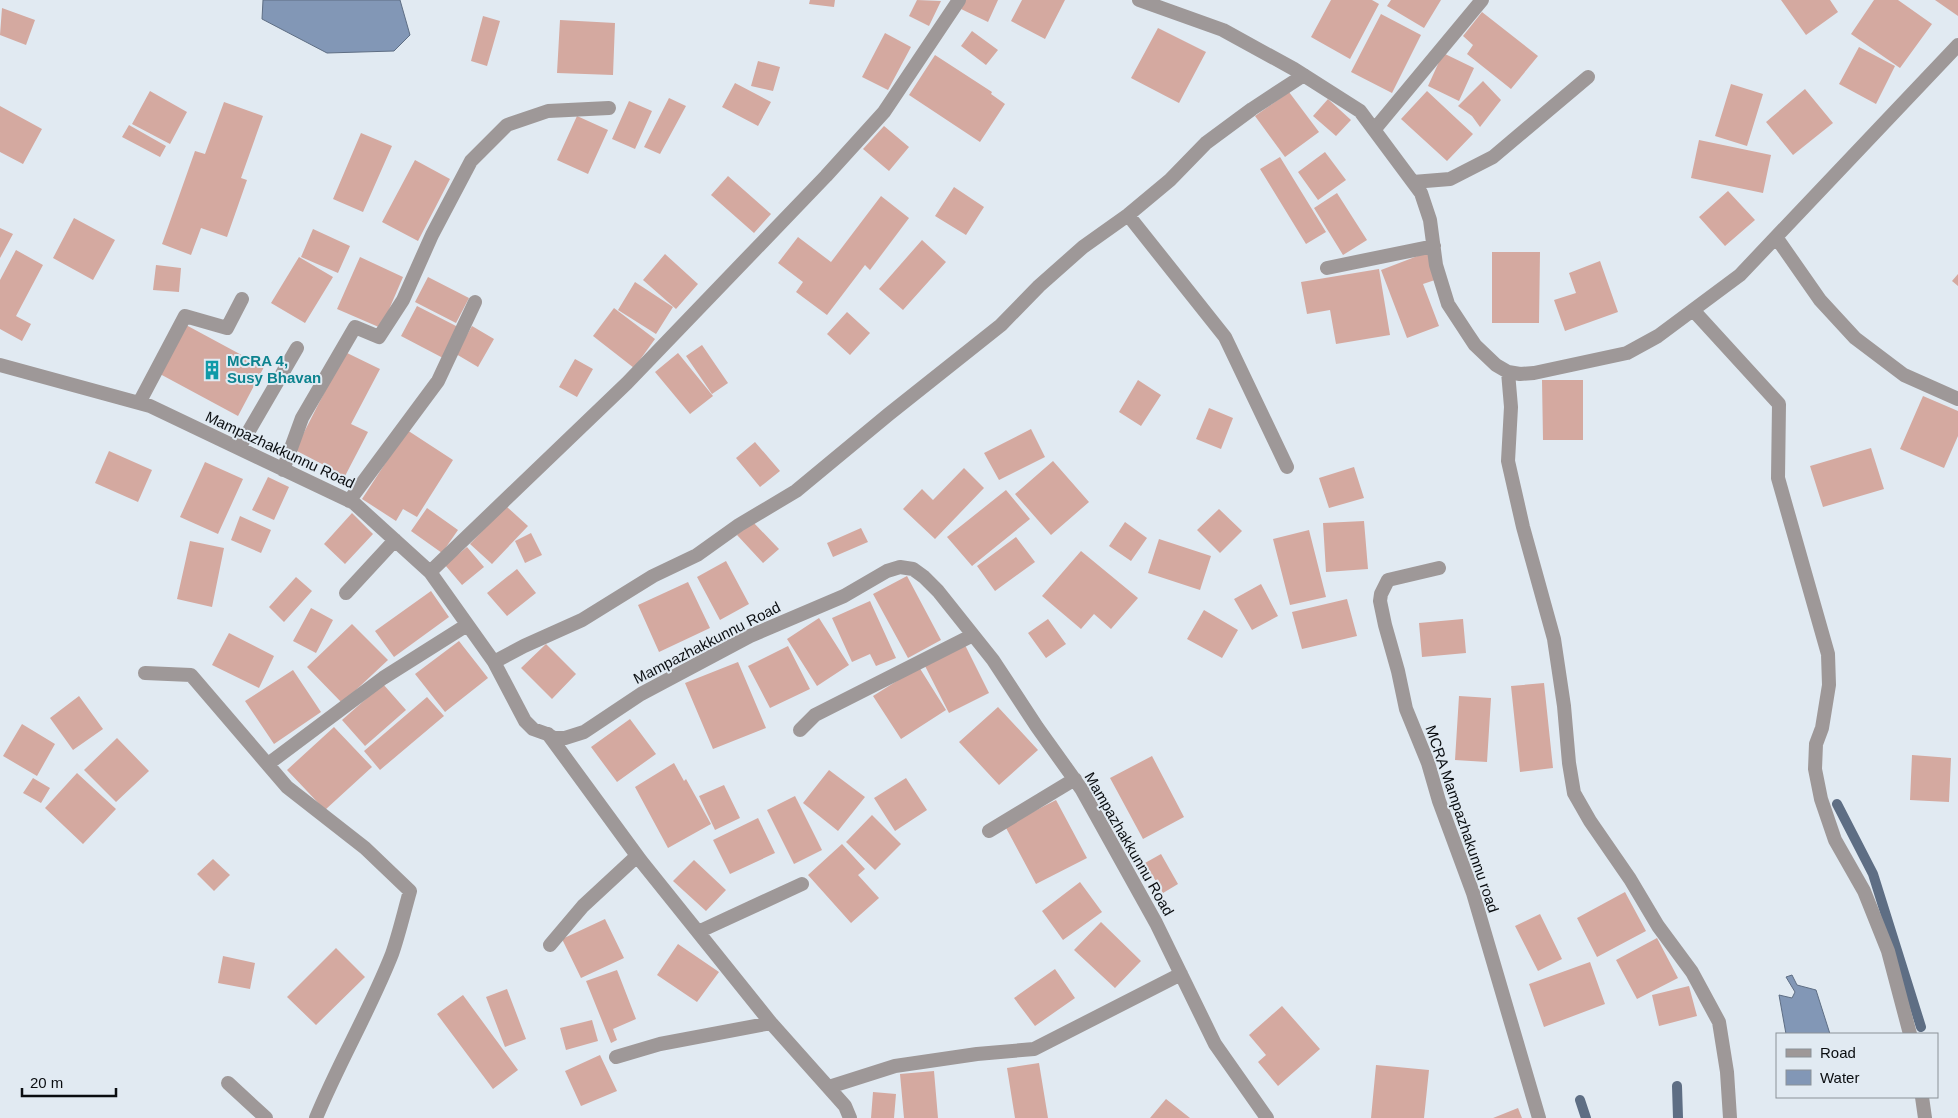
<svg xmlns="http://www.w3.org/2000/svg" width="1958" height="1118" font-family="Helvetica,sans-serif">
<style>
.water{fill:#8297b6;stroke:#5e6e84}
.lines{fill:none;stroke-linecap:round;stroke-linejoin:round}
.stream{stroke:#5e6e84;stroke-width:10}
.building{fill:#d4a9a0}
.minor{stroke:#9e9898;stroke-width:14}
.labels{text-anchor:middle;stroke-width:4;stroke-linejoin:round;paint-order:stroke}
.culture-label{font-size:15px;font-weight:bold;fill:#0d838f;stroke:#e1eaf2;text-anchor:start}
.street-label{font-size:15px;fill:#0a0d10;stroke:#e1eaf2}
</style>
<rect width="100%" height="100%" fill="#e1eaf2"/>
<path class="water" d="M263,0h137l10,35 -16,16 -67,2 -65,-34z
M1792,975l5,10 19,5 14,44h-44l-7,-39 13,3 3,-6 -9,-15z"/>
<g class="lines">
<path class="stream" d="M1837,804l36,70 48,153
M1677,1086l1,32
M1580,1100l6,18"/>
</g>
<path class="building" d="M810,0h25l-1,7 -25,-3z
M917,0l24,1 -12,25 -20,-10z
M965,0h33l-10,22 -27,-13z
M1022,0h43l-20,39 -34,-18z
M1331,0h41l7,4 -29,55 -39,-22z
M1391,0h50l-17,28 -37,-22z
M1781,0h49l8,12 -32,23z
M1874,0h24l34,24 -32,44 -49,-34z
M1935,0h23v16z
M2,8l33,12 -9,25 -26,-10z
M1482,12l56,44 -27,33 -44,-35 6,-9 -10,-9z
M1381,14l40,21 -29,58 -41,-21z
M483,16l17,5 -13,45 -16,-5z
M560,20l55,3 -2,52 -56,-2z
M1158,28l48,24 -27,51 -48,-25z
M972,31l26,19 -12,15 -25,-19z
M885,33l26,14 -23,43 -26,-13z
M1859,47l36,19 -19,38 -37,-20z
M1443,53l31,15 -15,33 -31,-15z
M935,55l57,37 -1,2 14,10 -25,38 -71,-47z
M758,61l22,6 -7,24 -22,-5z
M1483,81l18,19 -21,27 -8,-11 -14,-10z
M735,83l36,19 -13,24 -36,-19z
M1731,84l32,10 -16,52 -32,-10z
M1805,89l28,34 -40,32 -27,-33z
M150,91l37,21 -17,32 -38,-20z
M1427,91l46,43 -26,27 -46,-42z
M1289,92l30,40 -34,25 -30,-41z
M669,98l17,8 -26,48 -16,-7z
M1328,99l23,21 -15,16 -23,-20z
M629,101l23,10 -17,38 -23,-10z
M224,102l39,14 -22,62 6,2 -20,57 -26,-9 -10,27 -29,-11 33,-93 10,3z
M0,106l42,23 -19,35 -23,-12z
M577,116l31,14 -20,44 -31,-14z
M129,125l37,21 -6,11 -38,-20z
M884,126l25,21 -20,24 -26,-22z
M361,133l31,13 -29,66 -30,-13z
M1699,140l72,15 -8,38 -72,-15z
M1325,152l21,28 -28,20 -20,-28z
M1280,157l46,75 -20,12 -46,-75z
M415,160l35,19 -32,62 -36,-19z
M728,176l43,38 -17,19 -43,-38z
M954,187l30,20 -18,28 -31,-19z
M1728,191l27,29 -30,26 -26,-29z
M1337,193l30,47 -24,15 -29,-47z
M881,196l28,22 -39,52 -5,-5 -38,50 -31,-23 7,-10 -25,-19 20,-26 33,25z
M74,218l41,22 -22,40 -40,-22z
M0,228l13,6 -13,24z
M313,229l37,17 -12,27 -37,-16z
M922,240l24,22 -43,48 -24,-21z
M16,250l27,15 -27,51 15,8 -9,17 -22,-12v-49z
M1428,252l10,27 -15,5 16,42 -32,12 -26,-68z
M1492,252h48l-1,71h-47z
M665,254l33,30 -22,25 -33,-29z
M299,257l34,20 -28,46 -34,-20z
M360,257l43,20 -22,51 -44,-19z
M1600,261l18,51 -53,19 -11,-31 22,-7 -7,-20z
M156,265l25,3 -2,24 -26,-2z
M1379,269l11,66 -54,9 -6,-34 -23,4 -6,-32z
M1958,274v12l-6,-5z
M428,277l41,21 -13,25 -41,-21z
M635,282l38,25 -17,27 -38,-24z
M417,306l41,21 -15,31 -42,-22z
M614,308l41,31 -21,29 -41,-32z
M847,312l23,21 -20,22 -23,-21z
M186,325l78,42 -26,49 -78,-42z
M472,326l22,13 -16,28 -22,-13z
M702,345l26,38 -16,11 -26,-38z
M345,352l35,17 -29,55 17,8 -23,44 -50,-26z
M678,353l35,43 -23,18 -35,-42z
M575,359l18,10 -16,28 -18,-10z
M1138,380l23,15 -20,31 -22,-14z
M1542,380h41v60h-40z
M1923,396l35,15v25l-14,32 -44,-19z
M1209,408l24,10 -12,31 -25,-10z
M1031,429l14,28 -46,23 -15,-27z
M407,430l46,30 -36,57 -14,-8 -7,12 -34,-22z
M755,442l25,29 -20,16 -24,-29z
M1871,448l13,41 -61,18 -13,-41z
M109,451l43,19 -14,32 -43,-19z
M1053,461l36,41 -38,33 -36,-41z
M205,462l38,17 -25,55 -38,-17z
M1354,467l10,31 -35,10 -10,-30z
M964,468l20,20 -49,51 -32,-30 19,-20 11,11z
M268,477l21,10 -15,33 -22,-10z
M1006,490l24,29 -58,47 -25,-29z
M506,506l22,20 -36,38 -22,-20z
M427,508l31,22 -16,23 -31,-22z
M1219,509l23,22 -22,22 -23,-23z
M352,513l21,21 -28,30 -21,-20z
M240,516l31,14 -10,23 -30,-13z
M752,521l27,28 -16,14 -26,-28z
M1364,521l4,48 -42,3 -3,-49z
M1125,522l22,16 -16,23 -22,-15z
M861,528l7,14 -35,15 -6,-14z
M1309,530l17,67 -36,8 -17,-66z
M531,533l11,22 -17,8 -10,-22z
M1016,537l19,25 -40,29 -18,-25z
M1159,539l52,17 -11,34 -52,-17z
M190,541l34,7 -12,59 -35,-8z
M467,547l17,20 -22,18 -17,-20z
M1081,551l57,47 -27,31 -17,-15 -13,15 -39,-33z
M726,561l23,43 -29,16 -23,-43z
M517,569l19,24 -29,23 -20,-23z
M907,576l34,64 -33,18 -35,-64z
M296,577l16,14 -28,31 -15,-15z
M688,582l22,46 -51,24 -21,-47z
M1261,584l17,32 -26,14 -18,-31z
M431,591l18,26 -55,40 -19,-26z
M1347,599l10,37 -55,13 -10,-37z
M870,601l26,57 -20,8 -6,-12 -18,8 -20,-44z
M311,608l22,12 -17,33 -23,-12z
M1204,610l34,20 -16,28 -35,-19z
M819,618l30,47 -32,21 -30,-47z
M1048,619l18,25 -20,14 -18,-25z
M1463,619l3,34 -44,4 -3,-34z
M352,624l36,36 -46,43 -35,-36z
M229,633l45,23 -15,32 -47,-23z
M459,641l29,37 -43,34 -30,-38z
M546,644l30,30 -24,25 -31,-31z
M965,645l24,48 -40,20 -24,-47z
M788,646l22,43 -40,19 -22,-42z
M738,662l28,66 -53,21 -28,-66z
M919,667l27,43 -45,29 -28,-43z
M293,670l28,42 -47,32 -29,-43z
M1544,683l9,85 -33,4 -9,-86z
M383,684l23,26 -41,36 -23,-26z
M79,696l24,33 -30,21 -23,-32z
M1459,696l32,2 -4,64 -32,-2z
M427,697l17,19 -64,54 -16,-19z
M998,707l40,43 -39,35 -40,-43z
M630,719l26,35 -39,28 -26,-35z
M22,724l33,20 -18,32 -34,-20z
M334,727l38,40 -47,43 -38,-40z
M117,738l32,33 -33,31 -32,-32z
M1912,755l39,3 -2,44 -39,-2z
M1152,756l32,61 -41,22 -33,-61z
M674,763l10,18 2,-2 25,45 -43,24 -33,-61z
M829,770l36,27 -27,34 -35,-28z
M77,773l39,36 -33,35 -38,-36z
M33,778l17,10 -9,15 -18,-10z
M906,778l21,32 -32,21 -21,-33z
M724,785l16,33 -25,12 -16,-34z
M795,796l27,54 -28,14 -27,-54z
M1056,800l31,58 -51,26 -31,-58z
M872,815l29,29 -26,26 -29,-28z
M758,818l17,35 -45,21 -17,-34z
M842,844l23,25 -7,6 21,23 -28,25 -43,-48z
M1161,854l17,30 -15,9 -18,-30z
M213,859l17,16 -16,16 -17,-17z
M694,860l32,30 -20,21 -33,-30z
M1080,882l22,30 -39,28 -21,-29z
M1625,892l21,39 -49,26 -20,-39z
M1540,914l22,45 -24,12 -23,-45z
M605,919l19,39 -43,20 -19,-39z
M1101,922l40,39 -26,27 -41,-38z
M1657,938l21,40 -41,21 -21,-39z
M678,944l41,28 -22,30 -40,-27z
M336,948l29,29 -49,48 -29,-28z
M223,956l32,7 -5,26 -32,-6z
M1590,962l15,42 -61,23 -15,-43z
M1055,969l20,29 -40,28 -21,-28z
M617,970l19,49 -23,10 4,11 -6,3 -25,-62z
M1689,986l8,30 -38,10 -7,-31z
M507,989l19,50 -21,8 -19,-50z
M463,995l55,75 -25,19 -56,-75z
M1282,1006l38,43 -42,37 -20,-24 8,-7 -17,-20z
M592,1020l6,21 -32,9 -6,-22z
M600,1055l17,36 -36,15 -16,-35z
M1039,1063l9,55h-33l-8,-50z
M1376,1065l53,5 -5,48h-53z
M934,1071l4,47h-34l-4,-44z
M873,1092l23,2 -2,24h-23z
M1166,1099l24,19h-40z
M1518,1108l4,10h-29z"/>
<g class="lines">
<path class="minor" d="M1139,0l84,30 71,39 66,42 61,82 9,27 6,45 12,39 19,29 8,12 21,20 12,7 12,2 14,-1 93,-20 31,-17 82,-61 218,-230
M1374,130l108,-130
M1413,182l37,-3 43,-22 95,-80
M1128,215l97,122 62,130
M1776,237l44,63 35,38 49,37 54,24
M1327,268l107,-22
M1693,310l86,94 -1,74 50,176 1,31 -7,43 -6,16 -1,25 6,30 14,41 29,51 24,60 22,83
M0,365l150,41 204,97 76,69 64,90 31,59 8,8 14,5 7,4h11l19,-6 57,-38 109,-58 94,-40 43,-25 13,-4 13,2 11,8 14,14 55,69 44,67 45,63 74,133 59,121 52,74
M1508,372l3,35 -3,54 15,66 31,112 10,67 5,57 5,30 16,28 40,58 28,47 34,46 27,50 8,50 3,46
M139,403l46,-87 42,12 15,-29
M239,448l58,-100
M283,470l19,-52 53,-91 24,10 24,-37 29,-65 39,-74 36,-36 41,-14 61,-3
M349,501l89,-120 37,-79
M1439,568l-51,12 -7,14 -1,7 5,24 13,46 8,38 22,54 11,38 34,92 66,225
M430,572l197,-189 199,-207 58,-64 75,-112
M346,593l49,-53
M494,662l30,-16 58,-26 71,-44 44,-21 42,-30 57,-34 93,-77 112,-89 38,-39 44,-39 45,-32 42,-35 36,-37 46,-34 52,-34
M145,673l46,2 96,112 78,61 45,43c-6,21 -11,43 -18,63 -22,56 -53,108 -76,164
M800,730l15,-15 158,-80
M548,734l93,127 130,162 74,83 5,12
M268,764l115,-86 84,-53
M989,831l86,-52
M698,932l104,-48
M550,945l33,-39 54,-50
M616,1057l44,-13 111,-21
M228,1083l38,35
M829,1087l66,-21 82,-12 57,-5 147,-75
M1922,1097l3,21"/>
</g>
<defs>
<symbol id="building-bare" viewBox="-9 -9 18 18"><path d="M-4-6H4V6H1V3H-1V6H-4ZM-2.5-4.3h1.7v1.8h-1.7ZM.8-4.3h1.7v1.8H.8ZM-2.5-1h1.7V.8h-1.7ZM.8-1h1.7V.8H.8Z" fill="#0f9aa8" stroke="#e1eaf2" stroke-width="2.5" paint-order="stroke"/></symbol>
</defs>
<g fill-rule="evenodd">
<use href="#building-bare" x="198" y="356" width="28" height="28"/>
</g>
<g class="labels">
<g class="culture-label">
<text x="227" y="366">MCRA 4,<tspan x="227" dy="17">Susy Bhavan</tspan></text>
</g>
<g class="street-label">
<text transform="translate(280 450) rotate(25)" y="5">Mampazhakkunnu Road</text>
<text transform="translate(707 643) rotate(-27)" y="5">Mampazhakkunnu Road</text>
<text transform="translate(1462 819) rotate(71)" y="5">MCRA Mampazhakunnu road</text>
<text transform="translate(1129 844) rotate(60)" y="5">Mampazhakkunnu Road</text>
</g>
</g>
<rect x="1776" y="1033" width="162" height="65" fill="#e1eaf2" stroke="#8b9298"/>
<rect x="1786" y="1049" width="25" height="8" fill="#9e9898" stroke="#8b9298"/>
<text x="1820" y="1058" font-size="15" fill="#0a0d10">Road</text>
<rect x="1786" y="1070" width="25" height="15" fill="#8297b6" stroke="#8b9298"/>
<text x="1820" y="1083" font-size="15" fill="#0a0d10">Water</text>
<path d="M22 1088v8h94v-8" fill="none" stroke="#0a0d10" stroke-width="2.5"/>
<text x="30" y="1088" font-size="15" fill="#0a0d10" stroke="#e1eaf2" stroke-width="4" paint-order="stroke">20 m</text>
</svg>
